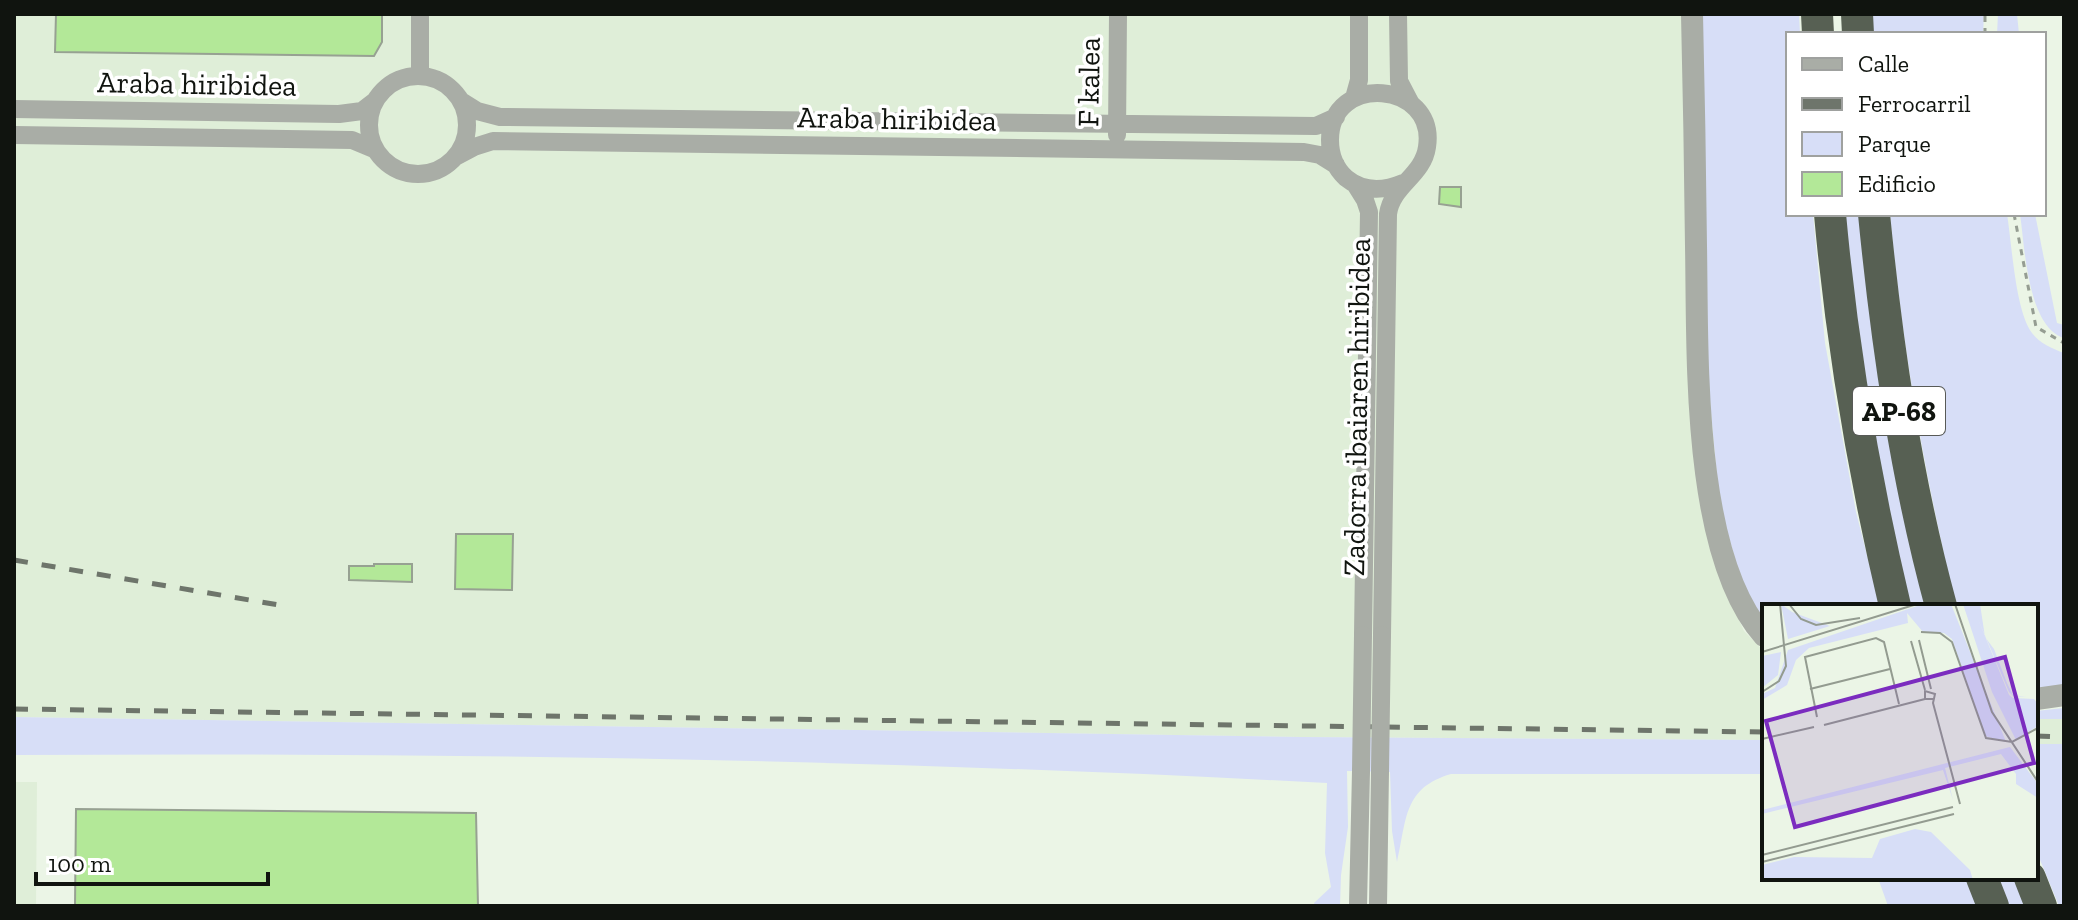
<svg xmlns="http://www.w3.org/2000/svg" width="2078" height="920" font-family="'Zilla Slab',serif">
<style>
.built{fill:#dfeed8}
.green{fill:#d7def7}
.building{fill:#b3e898;stroke:#97a192;stroke-width:2}
.lines{fill:none;stroke-linecap:round;stroke-linejoin:round}
.path{stroke:#959d92;stroke-width:3;stroke-dasharray:6 6;stroke-linecap:butt}
.minor{stroke:#a9ada6;stroke-width:18}
.tertiary{stroke:#a9ada6;stroke-width:22}
.motorway{stroke:#576053;stroke-width:32}
.rail{stroke:#6e756b;stroke-width:5;stroke-dasharray:14 14;stroke-linecap:butt}
.minor-bridge{stroke:#a9ada6;stroke-width:18}
.labels{text-anchor:middle;stroke-width:7;stroke-linejoin:round;paint-order:stroke}
.shield{fill:#fff;stroke:#585a57;stroke-width:2}
.shield-label{font-size:28px;font-weight:bold;fill:#10140f}
.street-label{font-size:30px;fill:#10140f;stroke:#fff}
.inset-road{fill:none;stroke:#939b90;stroke-width:2}
.view{fill:#7b2cbf;fill-opacity:0.15;stroke:#7b2cbf;stroke-width:4}
.inset-edge{fill:none;stroke:#10140f;stroke-width:4}
</style>
<rect width="100%" height="100%" fill="#ebf5e6"/>
<path class="built" d="M14,14h1669l38,566 23,51 20,20v89l-462,-3 -1288,-20z
M2036,719h28v25h-28z
M14,782h23l-1,124h-22z"/>
<path class="green" d="M1703,14h96l1,20h-12v180h25l12,129 31,169 24,94h-116v18l-18,-27 -26,-91 -6,-61 -11,-120z
M1872,14h112l-1,20h-110z
M1998,14h19l2,20h-22z
M1842,214h20l67,392h-23l-15,-55z
M1890,214h117c5,30 8,96 25,119 7,10 21,16 32,20v334l-28,3v-84h-80c-31,-128 -54,-260 -66,-392z
M2020,214h15l22,109 7,2v13c-37,-12 -39,-91 -44,-124z
M2064,708v11h-28v-8z
M14,717l1288,20 462,3v34h-313c-48,14 -44,45 -54,88l-5,-31 -2,-59 -43,-1 1,56 -7,48 -1,31h-25l-1,-3 17,-16 -6,-34 2,-70c-437,-23 -875,-31 -1313,-28z
M2036,744h28v162h-5l-23,-56z
M1878,878h88l11,28h-89z
M1993,878h26l12,28h-26z"/>
<path class="building" d="M56,14h326v28l-8,14 -319,-4z
M1440,187h21v20l-22,-3z
M456,534h57l-1,56 -57,-1z
M374,564h38v18l-63,-2v-14h25z
M76,809l400,4 2,93h-403z"/>
<g class="lines">
<path class="path" d="M1985,34v-20
M2014,214l22,113 28,16"/>
<path class="minor" d="M1398,14l1,67 12,23
M420,76v-62
M369 125a49 49 0 1 1 98 0a49 49 0 1 1-98 0Z
M1354,98l5,-18v-66
M461,101l16,10 23,6 816,9 20,-9
M14,109l325,5 23,-3 13,-10
M14,135l338,5 24,10
M1117,135l1,-121
M457,156l17,-9 19,-6 811,11 16,3 16,10
M1355,184l10,16 4,12 -6,423
M1382,635l6,-421c4,-29 35,-38 39,-67 10,-66 -97,-75 -97,-7 0,14 5,28 16,38 17,14 38,13 57,5
M1358,906l3,-135
M1378,906l2,-135"/>
<path class="tertiary" d="M1692,14c2,77 3,155 4,232 2,106 -5,308 68,390
M2036,699l28,-4"/>
<path class="motorway" d="M1817,14l1,20
M1857,14l1,20
M1830,214c12,133 34,262 65,392
M1874,214c13,132 32,264 67,392
M1982,878l11,28
M2030,878l11,28"/>
<path class="rail" d="M14,560l265,45
M14,709l1750,23
M2036,736l28,1"/>
<path class="minor-bridge" d="M1361,771l2,-136
M1380,771l2,-136"/>
</g>
<g class="labels">
<rect class="shield" x="1853" y="387" width="92" height="48" rx="6"/>
<g class="shield-label">
<text x="1899" y="421">AP-68</text>
</g>
<g class="street-label">
<text transform="translate(1089 82) rotate(-89)" y="10">F kalea</text>
<text transform="translate(197 84) rotate(1)" y="10">Araba hiribidea</text>
<text transform="translate(897 119) rotate(1)" y="10">Araba hiribidea</text>
<text transform="translate(1357 407) rotate(-89)" y="10">Zadorra ibaiaren hiribidea</text>
</g>
</g>
<g transform="translate(1762 604)">
<rect width="276" height="276" fill="#ebf5e6"/>
<path d="M19,0l11,8 38,14 -42,13zM161,0h28l55,138 -21,-6 -33,-97 -8,-6 -21,-1 -16,-19 1,10 -99,25 -13,12 -9,25 -25,15v-6l13,-6 13,-38zM201,0h17l5,33 9,12 13,34 6,12 13,2 -13,-1 -4,-4 -31,-73 31,76 4,3 21,1 4,5v22l-22,14 -24,-48zM19,48l-3,23 -16,13v-32zM248,143l28,37v14l-22,-14v-10l-15,-20 -56,14 8,32 -10,-30 -181,44v-4zM153,225l16,3 39,38 3,10h-211v-15l32,-8 78,1 8,-19z" fill="#d7def7"/>
<path class="inset-road" d="M27,0l12,15 15,6 44,-7M193,0l37,108 46,70M159,28l19,1 12,9 34,96 26,4 26,-14M157,36l12,49M149,37l14,49M0,48l155,-48M48,85l80,-20M0,88l17,-11 7,-15 -6,-62M171,95h-8v-8l10,3 -2,9 27,101M55,113l-12,-60 71,-19 8,4 15,62M62,121l101,-26M0,135l52,-12M0,251l191,-48M0,258l192,-48"/>
<path class="view" d="M243,53l29,106 -239,64 -29,-106z"/>
<rect width="276" height="276" class="inset-edge"/>
</g>
<rect width="2078" height="920" fill="none" stroke="#10140f" stroke-width="32"/>
<rect x="1786" y="32" width="260" height="184" fill="#ffffff" stroke="#9fa19f" stroke-width="2"/>
<rect x="1802" y="58" width="40" height="12" fill="#a9ada6" stroke="#9fa19f" stroke-width="2"/>
<text x="1858" y="72" font-size="24" fill="#10140f">Calle</text>
<rect x="1802" y="98" width="40" height="12" fill="#6e756b" stroke="#9fa19f" stroke-width="2"/>
<text x="1858" y="112" font-size="24" fill="#10140f">Ferrocarril</text>
<rect x="1802" y="132" width="40" height="24" fill="#d7def7" stroke="#9fa19f" stroke-width="2"/>
<text x="1858" y="152" font-size="24" fill="#10140f">Parque</text>
<rect x="1802" y="172" width="40" height="24" fill="#b3e898" stroke="#9fa19f" stroke-width="2"/>
<text x="1858" y="192" font-size="24" fill="#10140f">Edificio</text>
<path d="M36 872v12h232v-12" fill="none" stroke="#10140f" stroke-width="4"/>
<text x="48" y="872" font-size="24" fill="#10140f" stroke="#ffffff" stroke-width="6" paint-order="stroke">100 m</text>
</svg>
